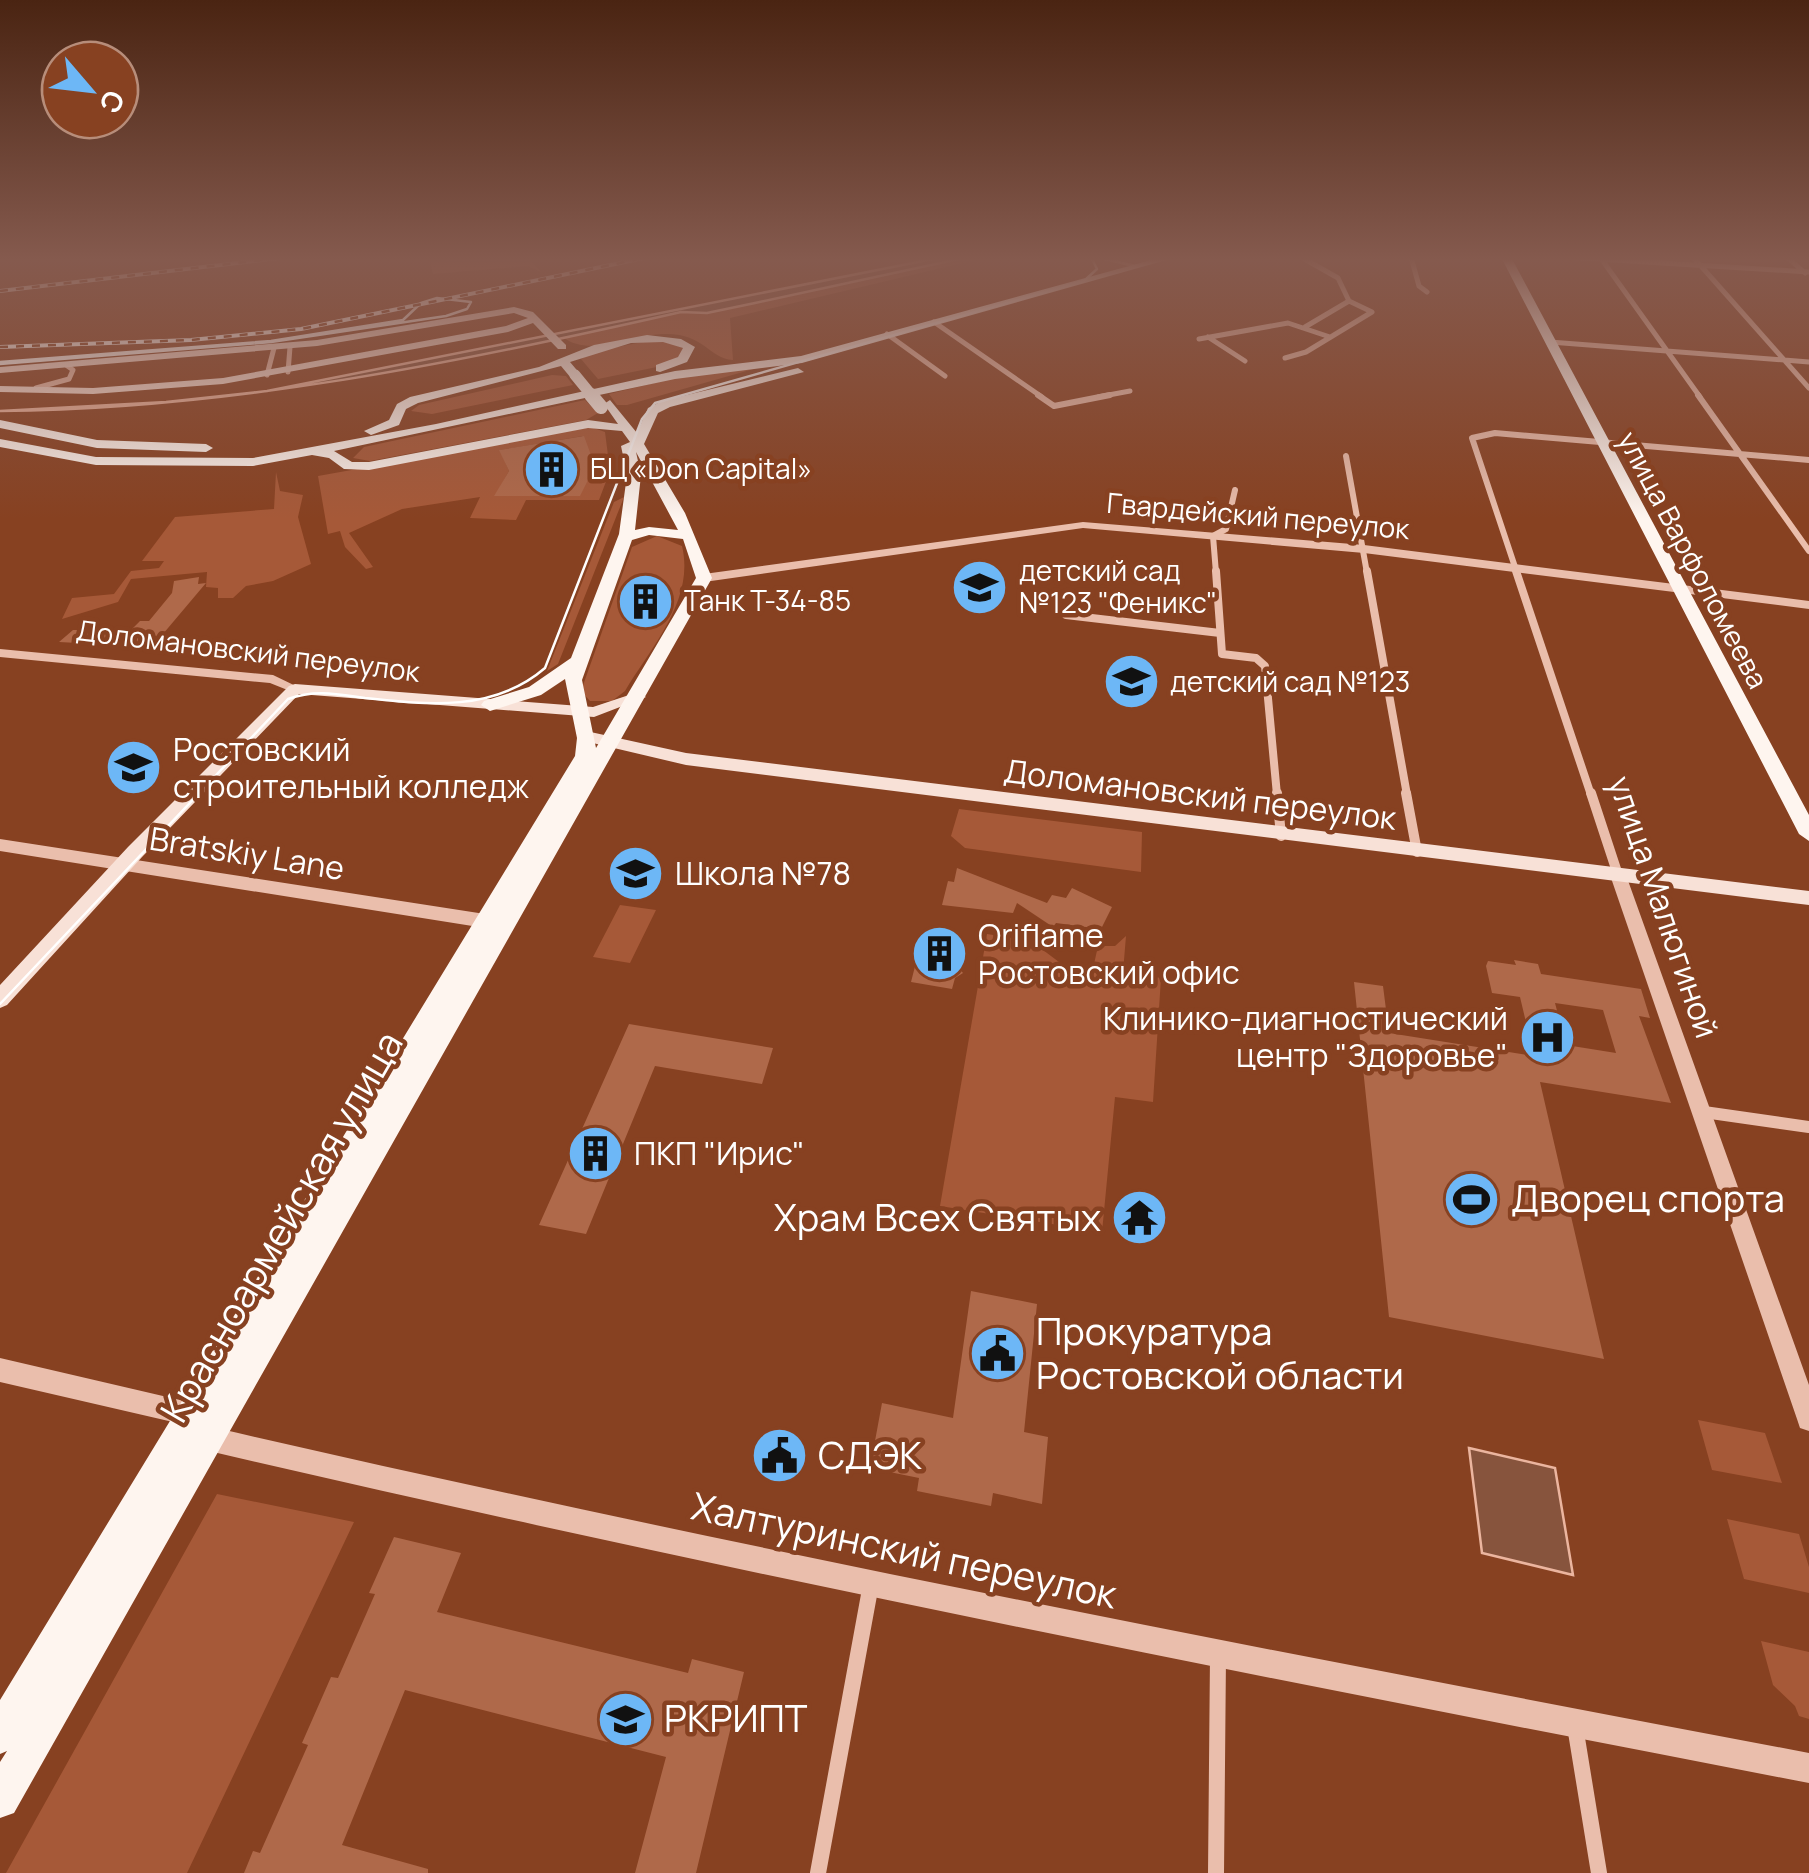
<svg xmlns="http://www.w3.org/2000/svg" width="1809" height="1873" font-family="Manrope,sans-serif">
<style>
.green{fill:#a65938;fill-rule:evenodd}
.water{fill:#87543d;stroke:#ebb59f;stroke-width:2.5}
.building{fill:#af694a;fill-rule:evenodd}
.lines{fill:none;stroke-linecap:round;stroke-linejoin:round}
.minor-far5{stroke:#eabeac;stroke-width:5}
.minor-far4{stroke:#eabeac;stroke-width:6}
.minor-far3{stroke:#eabeac;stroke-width:8}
.minor-far2{stroke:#eabeac;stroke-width:10}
.minor-far1{stroke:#eabeac;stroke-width:12}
.minor{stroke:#eabeac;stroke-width:16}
.tertiary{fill:#eabeac;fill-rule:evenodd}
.secondary{fill:#f8e1d7;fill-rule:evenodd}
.primary{fill:#fef5ef;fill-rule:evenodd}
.tram{stroke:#fff;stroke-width:2.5}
.rail-casing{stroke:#fff;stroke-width:4}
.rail{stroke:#874121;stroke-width:2.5;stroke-dasharray:8;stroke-linecap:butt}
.primary-bridge-far1{stroke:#fef5ef;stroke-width:11}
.primary-bridge{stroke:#fef5ef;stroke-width:14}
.labels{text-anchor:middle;stroke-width:9;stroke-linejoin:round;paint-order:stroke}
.far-poi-label{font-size:28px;fill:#fff;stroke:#874121;text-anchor:start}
.far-street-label{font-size:28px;fill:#fff;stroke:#874121}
.poi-label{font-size:32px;fill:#fff;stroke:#874121;text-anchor:start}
.street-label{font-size:32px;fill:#fff;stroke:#874121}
.near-poi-label{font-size:38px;fill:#fff;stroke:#874121;text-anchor:start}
.near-street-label{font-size:38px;fill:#fff;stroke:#874121}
</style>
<rect width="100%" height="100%" fill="#874121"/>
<path class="green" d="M472,257h56l13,15 -13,-6 -95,8 -3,-12z
M968,257h20l-258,61 3,42c-25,-2 -29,-28 -71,-26 -30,1 -73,24 -99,3l118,-25 26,1z
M647,341h18l20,8v5l-28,13 -59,12 -17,-20 12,-7z
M757,368l-130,37h-10l-8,-11 70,-17z
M552,375l14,1 7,9 -141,29 -21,-3 8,-6z
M585,400l13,13 -12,7 -216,41 -17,-3 11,-11z
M591,427l14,5 5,39 -11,29h-73l-10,20 -46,-2 10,-21 -78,12 -53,24 24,34 -7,2 -21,-22 -5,-16 -12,3 -10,-58zM583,436l-88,60 14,-25 -9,-21z
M276,472l4,19 23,4 -5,22 13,47 -38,17 -27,5 -13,12h-15v-10l-12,-1 1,-15 -76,7 -13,23 -56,17 10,-21 42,-4 17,-23 28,-3 5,-7h-22l33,-44 99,-8z
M624,497l-66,167 -11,7 67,-169z
M657,536l25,10c13,54 -30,100 -57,145l-13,10h-22l-9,-10 51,-144z
M959,809l183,23 -1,40 -176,-24 -14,-12z
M620,905l36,5 -26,53 -37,-6z
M987,934l44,7 36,27 25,5 6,-27h17l11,-10 -3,36 38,6 -8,124 -38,-5 -13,135 -162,-26z
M1698,1420l67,13 17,50 -70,-13z
M217,1494l137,28 -167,351h-181z
M1727,1519l72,15 10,33v26l-65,-14z
M1761,1641l48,11v67l-10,-3 -4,-10 -22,-21z"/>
<path class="water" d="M943,257h25l-213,46 -48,10 -26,-1c-224,51 -451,97 -681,99l166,-9 101,-11z
M1469,1448l86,20 18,107 -91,-22z"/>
<path class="building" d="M584,436l11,30 -15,30h-86l15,-25 -10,-21z
M199,577l-1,7 8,-1 -54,64 -93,-5 14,-12h58l9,-9h9l23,-28 2,-12z
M957,868l90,35 5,-8 14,3 6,-10 40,19 -11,22 -45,-6 -3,4 -36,-24 -4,10 -71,-8 6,-24 6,1z
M953,934l10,8 -6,24 6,7 -8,5 -3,11 -41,-7 12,-47 20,4z
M1514,960l24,4 3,10 100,15 9,29 -11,-2 32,87 -131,-21 64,277 -215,-42 -35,-335 29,4 6,47 145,23 -14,-59 -28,-4 -6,-27 2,-5 28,4zM1555,1003l48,7 13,43 -50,-8z
M629,1024l144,24 -11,36 -107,-18 -69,168 -47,-9z
M971,1291l66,13 -13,128 24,5 -6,67 -49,-11 -2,13 -74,-15 2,-13 -49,-10 12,-65 71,15z
M394,1537l67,16 -24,59 251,61 4,-14 52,13 -48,201h-61l31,-116 -261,-67 -63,155 86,24v4h-184l9,-22 7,2 48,-108 -6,-2 29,-66 7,1 37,-84 -6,-1z"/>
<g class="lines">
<path class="minor-far5" d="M1411,257l8,29 8,6
M1565,257l244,15
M1600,257l100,140
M1693,257l116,131
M1787,257l18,16
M934,322l108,75
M1305,327l44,-26
M887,334l58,42
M1208,337l37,24
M1199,339l89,-16 42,14
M1550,342l259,20
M1285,358l21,-6 66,-40 -23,-11 -11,-23 -37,-21
M288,372l2,-25
M267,375l7,-27
M36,388l33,-9 4,-9 -7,-5
M1098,397l32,-6"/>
<path class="minor-far4" d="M1038,395l16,11 56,-11
M1698,395l111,156
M1346,456l21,117
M1216,573l-3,-37 13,-7 9,-39
M1517,573l-45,-135 23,-5 314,27"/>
<path class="minor-far3" d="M1216,571l6,83 34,4 9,8 12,129
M1367,571l40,224
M1516,571l75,224
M1066,615l154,18"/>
<path class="minor-far2" d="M1277,793l4,43
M1406,793l11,59
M1591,793l27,82"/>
<path class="minor-far1" d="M1704,1112l105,15"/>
<path class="minor" d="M1575,1726l24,147
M818,1873l53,-289
M1216,1873l2,-217"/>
<path class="tertiary" d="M1090,257h13l38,9 -4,2z
M1083,522l281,23 445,56v8l-445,-56 -281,-25 -379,54 -6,-4 6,-4z
M0,649l273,26 29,14 -7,4 -25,-10 -270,-26z
M0,839l485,75 9,7 -9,7 -485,-77z
M1618,869l8,6 183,510v46l-9,-3 -3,-9 -187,-544z
M0,1358l193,45 9,3 14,22c529,122 1061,224 1593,325v30c-535,-103 -1069,-208 -1600,-332l-9,-3 -14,-23 -186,-43z"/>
<path class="secondary" d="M514,307l19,5 33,33v4h-8l-25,-26 -25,9 -285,52 -130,10 -93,-2v-6l93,2 130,-10 283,-52 22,-8 -14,-5 -197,33 -317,27v-6l317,-27z
M295,684l298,23 45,-15 8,5 -52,20 -295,-23 -157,163 -135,148 -7,3v-23l128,-138 161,-161z
M586,731l100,22 1123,138v14l-1123,-140 -106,-25v-8z"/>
<path class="primary" d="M1162,257h15l-375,106 -127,16 -341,72 18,11h17l219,-42 30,4 -14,-20 6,-4 27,33 11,-25 14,-7 136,-33 6,4 -134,35 -12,6 -14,31 41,69 27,65 -698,1235 -14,5v-56l7,-11 -7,3v-54l575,-944 2,-18 -12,-59 -24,16 -51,16 -9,-6 3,-4 45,-14 42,-29 48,-124 8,-59 -6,-29 9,-4 -8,-11 -34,-3 -219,42 -25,-1 -15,-11 -17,-3 -59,11 -157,-1 -96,-18v-8l96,18 157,1 183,-34 239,-53 126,-15zM636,452l42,78 -29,-3 -14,3 6,-55zM649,535l34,4 13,39 -100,170 -14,-68 50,-140z
M1501,257h10l298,558v26l-10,-7z
M647,335l34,4 14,8 -8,15 -27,10 -4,-1v-6l22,-8 5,-9 -20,-6 -32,1 -61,19 11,13 -2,3h-8l-10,-12 -143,37 -12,6 -7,16 -28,10 -7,-4 25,-11 8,-16 13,-7 129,-30 55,-22z
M0,420l97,20 109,4 7,4 -7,4 -109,-4 -97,-20z"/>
<path class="tram" d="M0,362l271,-21 132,-21 18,-17 16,-5 34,4 -4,7 -21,7 -175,26 -271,22
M0,1004l288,-305c27,-10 49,-5 77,-1 64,7 129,14 180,-30l97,-249 13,-16 429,-122 13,-12 -6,-12"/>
<defs>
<path id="rail" d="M0,291l288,-34
M0,347l191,-7 110,-11 348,-72"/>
</defs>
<use href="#rail" class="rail-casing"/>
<use href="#rail" class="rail"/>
<path class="primary-bridge-far1" d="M575,375l18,22"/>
<path class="primary-bridge" d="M591,395l10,12"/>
</g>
<linearGradient id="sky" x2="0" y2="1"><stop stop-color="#4a2412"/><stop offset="0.5" stop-color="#855a4e"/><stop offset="1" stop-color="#855a4e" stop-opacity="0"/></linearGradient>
<rect width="1809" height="519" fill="url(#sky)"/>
<defs>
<symbol id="building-disc" viewBox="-11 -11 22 22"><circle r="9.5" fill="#6db7f6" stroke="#874121"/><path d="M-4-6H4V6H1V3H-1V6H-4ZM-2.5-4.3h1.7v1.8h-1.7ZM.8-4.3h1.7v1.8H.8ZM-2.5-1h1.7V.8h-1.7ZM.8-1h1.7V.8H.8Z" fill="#111"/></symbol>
<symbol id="school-disc" viewBox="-11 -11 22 22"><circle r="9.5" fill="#6db7f6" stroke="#874121"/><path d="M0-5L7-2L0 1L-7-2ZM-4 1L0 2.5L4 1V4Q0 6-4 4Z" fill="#111"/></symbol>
<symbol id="university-disc" viewBox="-11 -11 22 22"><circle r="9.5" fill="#6db7f6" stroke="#874121"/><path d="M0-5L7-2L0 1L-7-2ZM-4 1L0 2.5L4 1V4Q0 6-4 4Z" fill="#111"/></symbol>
<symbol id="hospital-disc" viewBox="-11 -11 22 22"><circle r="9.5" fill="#6db7f6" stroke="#874121"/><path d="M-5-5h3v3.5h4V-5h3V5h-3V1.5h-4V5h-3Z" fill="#111"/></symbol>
<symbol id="stadium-disc" viewBox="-11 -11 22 22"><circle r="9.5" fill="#6db7f6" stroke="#874121"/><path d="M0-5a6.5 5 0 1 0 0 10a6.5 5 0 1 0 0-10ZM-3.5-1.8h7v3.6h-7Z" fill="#111"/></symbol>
<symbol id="temple-disc" viewBox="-11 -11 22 22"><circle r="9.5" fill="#6db7f6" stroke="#874121"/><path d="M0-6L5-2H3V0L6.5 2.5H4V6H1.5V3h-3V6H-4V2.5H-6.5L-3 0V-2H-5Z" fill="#111"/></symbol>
<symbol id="civic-disc" viewBox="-11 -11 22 22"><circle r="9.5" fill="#6db7f6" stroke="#874121"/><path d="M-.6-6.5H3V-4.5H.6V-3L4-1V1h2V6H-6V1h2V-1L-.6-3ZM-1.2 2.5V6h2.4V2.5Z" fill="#111"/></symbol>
</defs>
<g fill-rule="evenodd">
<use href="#building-disc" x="520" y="438" width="63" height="63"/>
<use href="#school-disc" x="948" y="556" width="63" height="63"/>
<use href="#building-disc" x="614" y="570" width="63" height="63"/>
<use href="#school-disc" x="1100" y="650" width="63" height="63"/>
<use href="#university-disc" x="102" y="736" width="63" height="63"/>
<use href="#school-disc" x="604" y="842" width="63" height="63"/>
<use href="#building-disc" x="908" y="922" width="63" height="63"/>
<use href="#hospital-disc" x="1516" y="1006" width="63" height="63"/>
<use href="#building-disc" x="564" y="1122" width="63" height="63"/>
<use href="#stadium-disc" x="1440" y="1168" width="63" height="63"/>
<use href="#temple-disc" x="1108" y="1186" width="63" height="63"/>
<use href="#civic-disc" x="966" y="1322" width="63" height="63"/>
<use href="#civic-disc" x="748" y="1424" width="63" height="63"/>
<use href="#university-disc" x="594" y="1688" width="63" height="63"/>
</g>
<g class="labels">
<g class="far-poi-label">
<text x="590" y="479">БЦ «Don Capital»</text>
<text x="1019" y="581">детский сад<tspan x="1019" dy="32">№123 "Феникс"</tspan></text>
<text x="684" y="611">Танк Т-34-85</text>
<text x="1170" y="692">детский сад №123</text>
</g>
<g class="far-street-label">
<text transform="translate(1258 516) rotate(5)" y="10">Гвардейский переулок</text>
<text transform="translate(1693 560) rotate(62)" y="10">улица Варфоломеева</text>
<text transform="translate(248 651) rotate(7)" y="10">Доломановский переулок</text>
</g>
<g class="poi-label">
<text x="173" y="761">Ростовский<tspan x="173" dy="37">строительный колледж</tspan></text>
<text x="675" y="885">Школа №78</text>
<text x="978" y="947">Oriflame<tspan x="978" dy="37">Ростовский офис</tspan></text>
<text x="1508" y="1030" text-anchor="end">Клинико-диагностический<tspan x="1508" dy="37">центр "Здоровье"</tspan></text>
<text x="634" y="1165">ПКП "Ирис"</text>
</g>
<g class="street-label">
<text transform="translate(1200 795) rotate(7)" y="11">Доломановский переулок</text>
<text transform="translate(247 854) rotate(9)" y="11">Bratskiy Lane</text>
<text transform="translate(1663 907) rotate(71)" y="11">улица Малюгиной</text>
</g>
<g class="near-poi-label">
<text x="1511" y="1212">Дворец спорта</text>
<text x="1101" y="1231" text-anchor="end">Храм Всех Святых</text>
<text x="1036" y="1345">Прокуратура<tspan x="1036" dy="44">Ростовской области</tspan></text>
<text x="818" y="1469">СДЭК</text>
<text x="664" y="1732">РКРИПТ</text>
</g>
<g class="near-street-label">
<text transform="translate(282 1227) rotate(-60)" y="13">Красноармейская улица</text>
<text transform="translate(904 1551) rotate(12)" y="13">Халтуринский переулок</text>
</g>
</g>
<g transform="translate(90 90) rotate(118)"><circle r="48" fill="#874121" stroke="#b78d7a" stroke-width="2.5"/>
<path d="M0-8L18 38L0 25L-18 38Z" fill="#6db7f6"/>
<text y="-15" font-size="28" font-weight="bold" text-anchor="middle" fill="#ffffff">С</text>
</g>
</svg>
